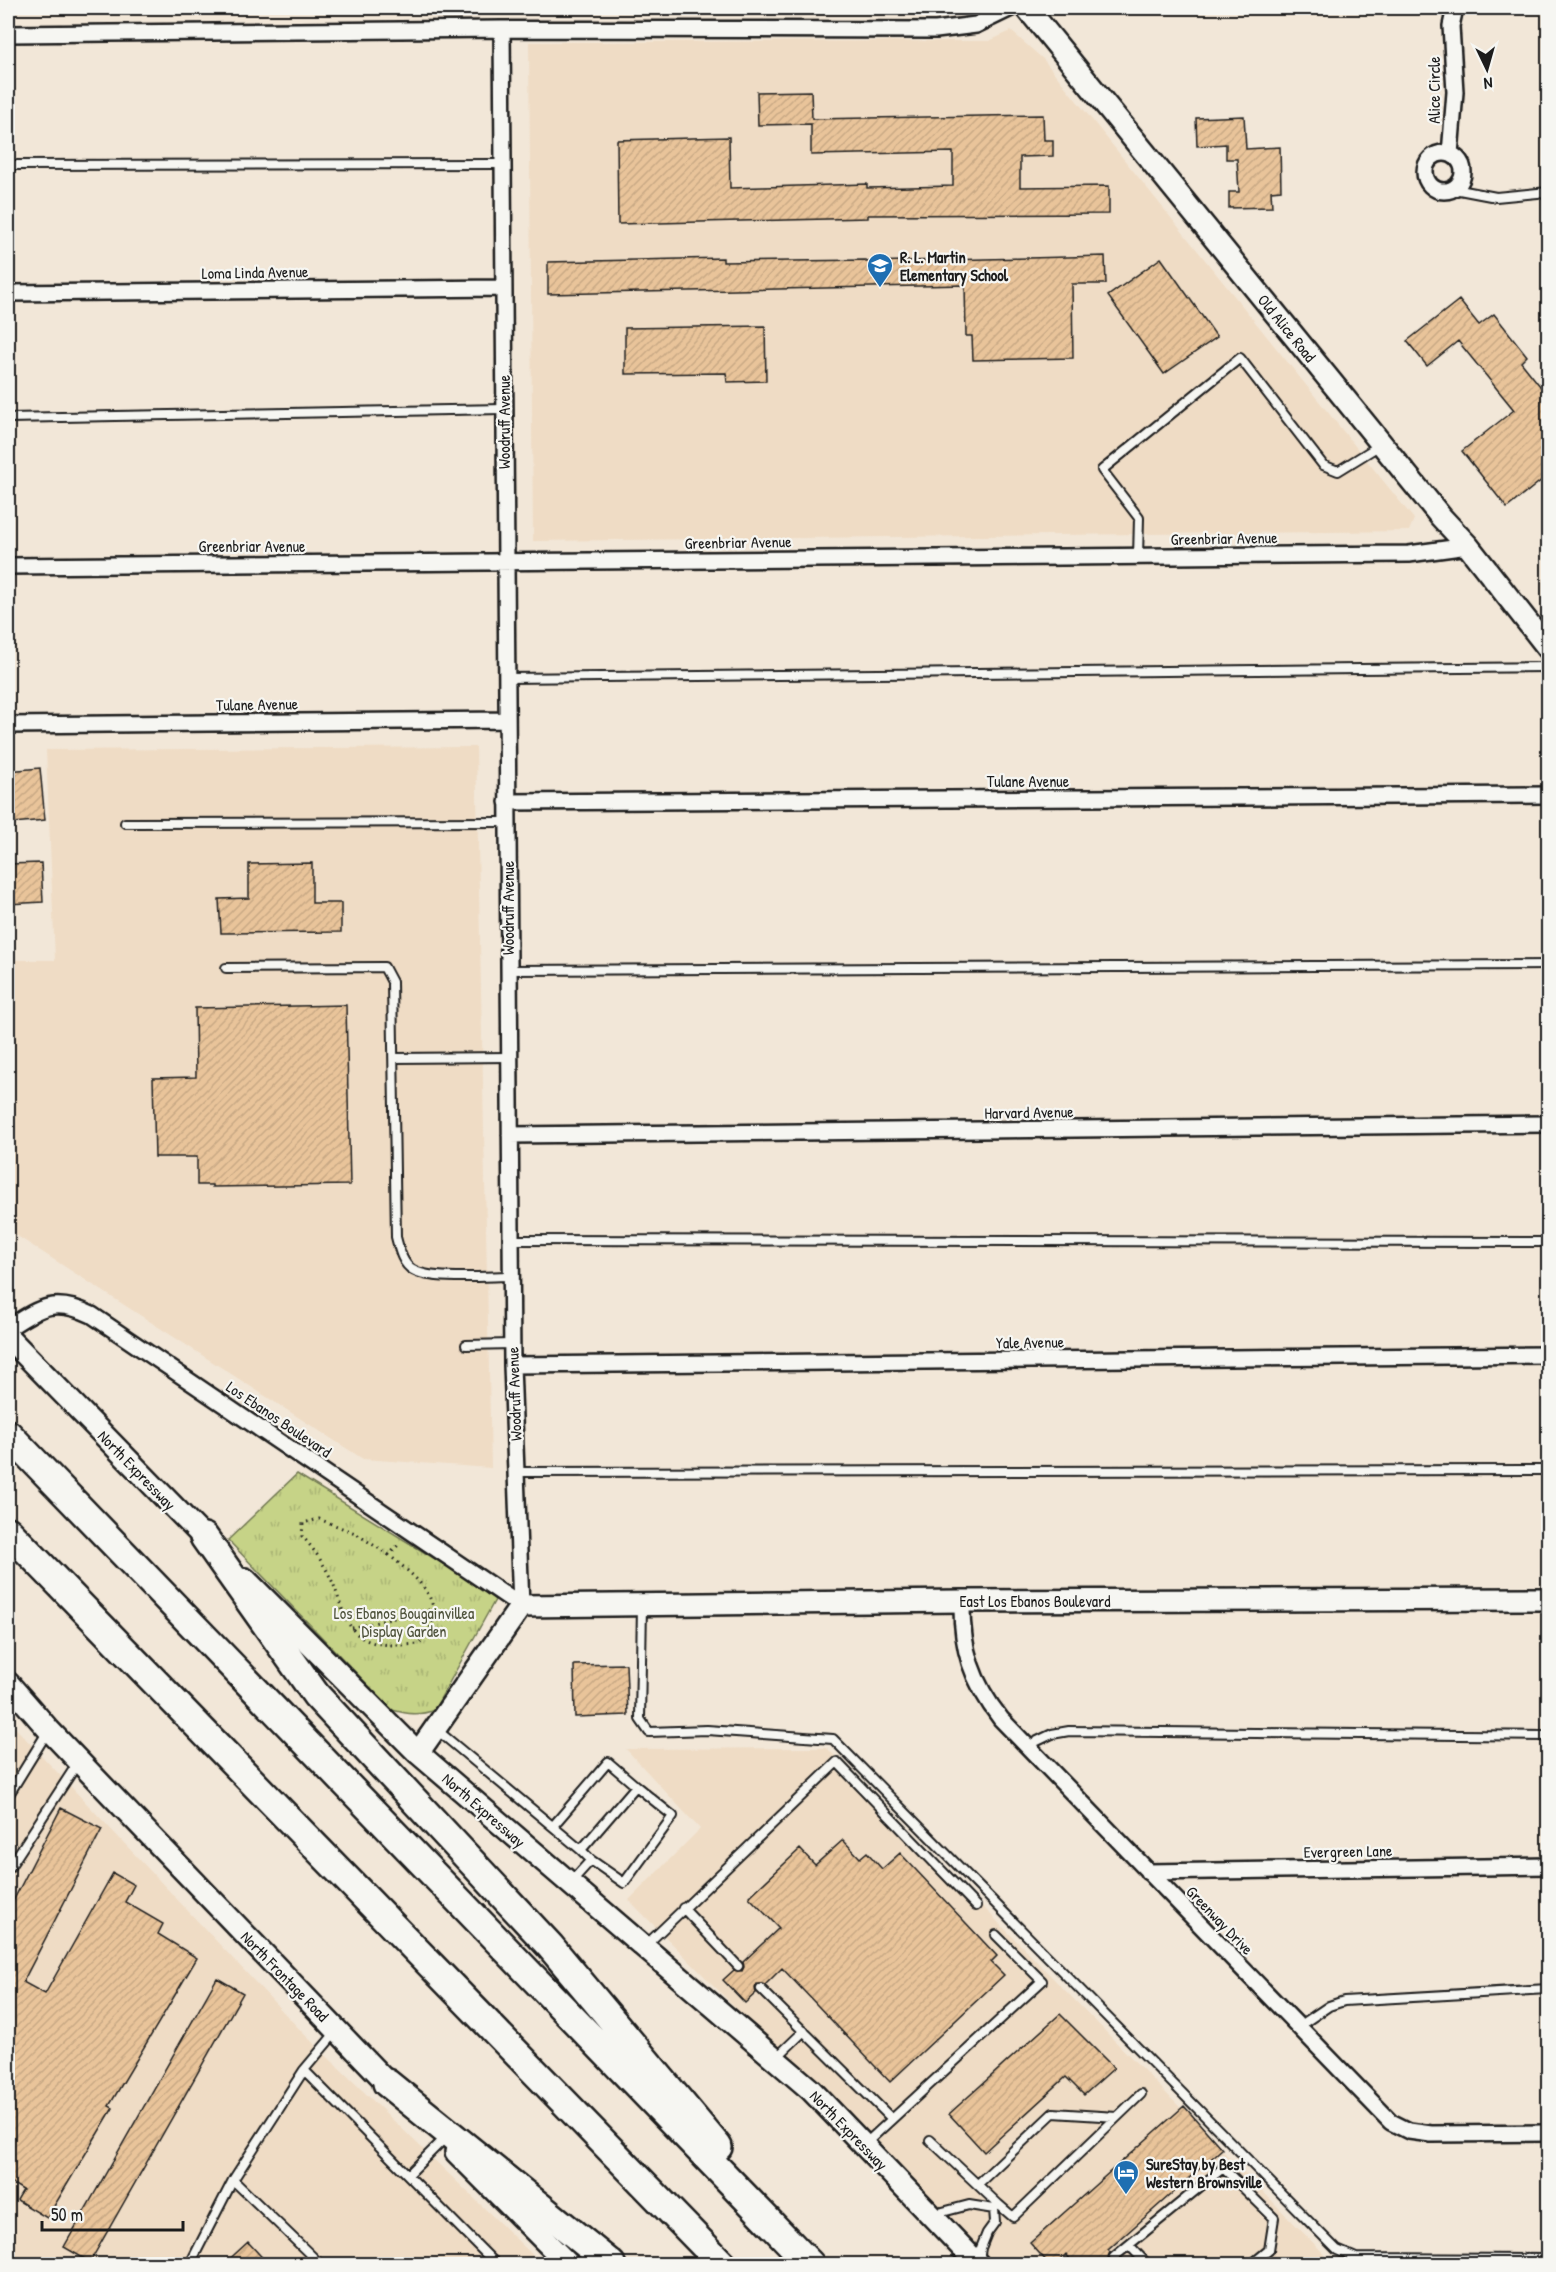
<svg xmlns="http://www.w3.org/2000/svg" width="1556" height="2272" font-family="'Patrick Hand',sans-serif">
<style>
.built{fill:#efdcc5}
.park{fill:url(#park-tufts);stroke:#717852;stroke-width:1.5}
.building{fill:url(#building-hatch);stroke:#1c1c1c;stroke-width:1.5}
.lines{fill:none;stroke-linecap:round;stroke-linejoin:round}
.lane-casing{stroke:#1c1c1c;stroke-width:12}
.street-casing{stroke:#1c1c1c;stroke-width:20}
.secondary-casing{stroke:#1c1c1c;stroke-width:26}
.highway-casing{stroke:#1c1c1c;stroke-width:32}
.path{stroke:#1c1c1c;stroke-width:3;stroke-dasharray:1.5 4.5;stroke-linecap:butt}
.lane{stroke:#f6f6f2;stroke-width:8}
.street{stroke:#f6f6f2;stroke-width:15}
.secondary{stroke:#f6f6f2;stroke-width:21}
.highway{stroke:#f6f6f2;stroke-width:27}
.labels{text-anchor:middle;stroke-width:4.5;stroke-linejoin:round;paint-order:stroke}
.street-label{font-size:16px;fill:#1c1c1c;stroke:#f6f6f2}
.poi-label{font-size:16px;font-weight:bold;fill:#1c1c1c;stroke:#f6f6f2;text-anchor:start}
.park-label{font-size:16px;fill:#4f533c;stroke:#f6f6f2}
</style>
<defs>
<pattern id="park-tufts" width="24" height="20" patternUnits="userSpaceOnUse" patternTransform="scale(1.5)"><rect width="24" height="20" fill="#c6d387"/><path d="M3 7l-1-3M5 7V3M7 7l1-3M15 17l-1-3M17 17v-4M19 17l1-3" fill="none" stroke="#aab574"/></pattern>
<pattern id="building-hatch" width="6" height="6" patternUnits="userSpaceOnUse" patternTransform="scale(1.5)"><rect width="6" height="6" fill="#e9c49a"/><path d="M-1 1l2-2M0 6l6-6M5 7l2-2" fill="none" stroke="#c7a884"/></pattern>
</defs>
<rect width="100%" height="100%" fill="#f2e7d8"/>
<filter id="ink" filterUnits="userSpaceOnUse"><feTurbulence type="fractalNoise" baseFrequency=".0167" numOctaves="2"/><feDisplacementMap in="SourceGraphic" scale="12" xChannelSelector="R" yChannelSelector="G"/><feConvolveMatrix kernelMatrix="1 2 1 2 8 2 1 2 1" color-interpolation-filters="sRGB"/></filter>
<g filter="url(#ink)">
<path class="built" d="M1011,31l32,28 371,460 -5,12 -876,10 -4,-499 460,-1z
M476,747l15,721 -128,-9 -355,-229v-270h47l-9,-210z
M8,1720l296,314 238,230h-534z
M827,1748l507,516h-345l-360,-364 71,-71 -74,-80z"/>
<path class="park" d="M297,1474l169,104 29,22 -61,110c-15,6 -26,4 -42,0l-164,-170z"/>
<path class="building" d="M811,91l1,28 231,-4 1,25h9v16l-33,1v30l89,-1v28l-241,1v3l-250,6 -1,-84 112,-3 1,51 137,-4v4l86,-2v-34l-142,3v-31l-53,1 -1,-33z
M1244,116l2,33 34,-2 1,43 -10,1 1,16 -43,1v-16h10l-2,-33h-11v-15l-29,2 -1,-28z
M1105,256l1,28h-34l1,74 -100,2 -1,-24h-6l-1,-51 -417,9v-32l175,-4v4l143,-2v2z
M1161,258l56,79 -53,37 -56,-78z
M1459,300l20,25 15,-11 33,42 -6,6 27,34v79l-41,33 -45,-57 52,-41 -56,-69 -31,25 -20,-25z
M765,326l1,55 -39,1 -1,-9 -101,1v-46z
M40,768l5,52 -32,3 -5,-52z
M41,863l2,39 -35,2v-40z
M312,863v40h29v29l-120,1 -2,-34 30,-1v-34z
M346,1005l4,180 -138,2v-2h-15v-28h-42l-2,-79 43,-1 -1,-69z
M626,1664l2,51 -53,2 -1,-52z
M61,1808l41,21 -79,153 22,12 68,-121 21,12 -9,17 38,22 -5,10 39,24 -88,148 4,2 -66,110 -30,-18 6,-10 -15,-9v-270z
M843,1840l17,18 7,-6 15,17 18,-16 97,103 -6,6 13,13 -114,107 -108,-114 -17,17 -8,-1 -2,4 1,5 -11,10 -22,-23 11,-10 8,1 2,-4 -1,-5 36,-34 -30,-31 51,-48 15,16z
M217,1978l26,15 -153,269 -26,-15z
M1060,2014l54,54 -30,27 -18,-18 -82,75 -35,-38z
M1184,2106l38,43 -114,101 2,2 -2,5 2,4 4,2 4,-2 3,4h-46l-9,-11 -11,11h-5l-20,-22z
M248,2242l21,23h-46z"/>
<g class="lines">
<defs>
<path id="lane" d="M8,165l494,-1
M1454,189l42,8 52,-5
M8,418l496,-9
M1138,557l1,-39 -37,-48 138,-112 83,107 15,6 42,-26
M506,678l1042,-11
M125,823l383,-1
M226,968l158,-1 8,15 4,255c3,11 6,27 17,33 19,11 76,6 99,6
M509,970l1039,-5
M394,1058l116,-1
M511,1240l1037,2
M466,1345l46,-1
M516,1472l1032,-2
M642,1606l-2,113 9,13 58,-2 126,9 504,511 19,8 192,1
M437,1730l144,120
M1027,1746l25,-12 17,-3 479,5
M8,1796l40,-65
M553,1826l55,-64 28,24
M8,1870l71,-109
M571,1882l20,-22 33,23 49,-67 -37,-30 -55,64 10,10
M683,1908l55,58
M644,1947l193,-185 139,144
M761,1989l131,130
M1298,2027l31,-21 15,-5 204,-12
M776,2058l28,-27
M304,2070l32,-38
M930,2140l68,64 -4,5 1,13 -8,11 -6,15 -2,12
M865,2144l177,-163 -46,-46
M408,2175l35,-35
M978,2184l75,-71 64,4
M998,2204l15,13 128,-123
M935,2214l34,-9 25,4
M1129,2245l18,19
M1114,2257l109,-89 51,50 -5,32 -17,14
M190,2264l43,-84
M320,2264l-87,-84 71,-110 192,194"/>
<path id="street" d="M502,29l10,1336 9,241
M8,34l494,-5 434,1 40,-5 35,-17
M1425 172a19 19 0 1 1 38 0a19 19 0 1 1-38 0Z
M1450,154l5,-62 -4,-66 4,-18
M8,293l495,-5
M8,566l1401,-12 59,-8
M8,725l498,-5
M507,802l1041,-7
M510,1135l1038,-11
M8,1328c33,-21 46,-31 84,-13l429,291
M512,1365l1036,-10
M962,1601c-1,47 10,81 39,118l390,403 18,9 22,3 117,-1
M1148,1872l400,-6"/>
<path id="secondary" d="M1027,8l414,509 27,29 80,102
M8,1337l206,211
M245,1579l173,174 393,337 167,174
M8,1683l41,47 349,364
M418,1753l103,-147 441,-5 586,-2
M456,2152l112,112"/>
<path id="highway" d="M8,1434l802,830
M8,1531l714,733
M204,1537l112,158 234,251 168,201
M387,2083l224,181"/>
</defs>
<use href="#lane" class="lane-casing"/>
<use href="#street" class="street-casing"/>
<use href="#secondary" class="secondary-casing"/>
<use href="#highway" class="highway-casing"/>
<path class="path" d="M389,1555l-34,-22 -36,-14 -16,4 -1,13c13,14 23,30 31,47 8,19 11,45 31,56 15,8 39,6 55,5 35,-38 -1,-65 -30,-89l11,-12
M352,1628l81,-19"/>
<use href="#lane" class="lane"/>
<use href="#street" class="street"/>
<use href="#secondary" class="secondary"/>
<use href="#highway" class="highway"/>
</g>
</g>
<defs>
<symbol id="school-pin" viewBox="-11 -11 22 30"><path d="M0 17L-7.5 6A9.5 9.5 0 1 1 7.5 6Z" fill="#1f6fb2" stroke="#f6f6f2"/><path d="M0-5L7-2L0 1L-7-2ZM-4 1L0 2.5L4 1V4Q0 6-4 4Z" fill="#fff"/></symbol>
<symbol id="hotel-pin" viewBox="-11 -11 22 30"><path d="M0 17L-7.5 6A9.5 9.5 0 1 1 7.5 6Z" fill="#1f6fb2" stroke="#f6f6f2"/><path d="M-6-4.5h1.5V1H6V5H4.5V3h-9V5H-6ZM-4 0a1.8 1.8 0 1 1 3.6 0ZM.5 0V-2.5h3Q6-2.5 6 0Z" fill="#fff"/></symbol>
</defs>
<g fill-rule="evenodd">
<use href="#school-pin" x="865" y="251" width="30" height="40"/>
<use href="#hotel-pin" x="1111" y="2158" width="30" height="40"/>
</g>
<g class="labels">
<g class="street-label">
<text transform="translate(1434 90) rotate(-90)" y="6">Alice Circle</text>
<text transform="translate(255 272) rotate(-1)" y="6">Loma Linda Avenue</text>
<text transform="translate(1287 328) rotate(51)" y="6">Old Alice Road</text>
<text transform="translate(504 422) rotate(-90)" y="6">Woodruff Avenue</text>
<text transform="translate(1224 538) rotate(-1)" y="6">Greenbriar Avenue</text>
<text transform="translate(738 542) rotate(-1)" y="6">Greenbriar Avenue</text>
<text x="252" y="552">Greenbriar Avenue</text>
<text transform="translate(257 704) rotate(-1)" y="6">Tulane Avenue</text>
<text x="1028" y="787">Tulane Avenue</text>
<text transform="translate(508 908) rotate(-90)" y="6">Woodruff Avenue</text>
<text transform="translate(1029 1112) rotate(-1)" y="6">Harvard Avenue</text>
<text transform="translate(1030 1342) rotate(-1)" y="6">Yale Avenue</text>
<text transform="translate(514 1394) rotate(-92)" y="6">Woodruff Avenue</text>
<text transform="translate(279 1419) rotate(34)" y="6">Los Ebanos Boulevard</text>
<text transform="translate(137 1470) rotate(46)" y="6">North Expressway</text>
<text x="1035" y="1607">East Los Ebanos Boulevard</text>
<text transform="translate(484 1810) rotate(41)" y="6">North Expressway</text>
<text transform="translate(1348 1851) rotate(-1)" y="6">Evergreen Lane</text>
<text transform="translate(1220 1920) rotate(46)" y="6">Greenway Drive</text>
<text transform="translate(285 1976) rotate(46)" y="6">North Frontage Road</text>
<text transform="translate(849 2130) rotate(46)" y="6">North Expressway</text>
</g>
<g class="poi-label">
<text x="900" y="263">R. L. Martin<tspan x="900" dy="18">Elementary School</tspan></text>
<text x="1146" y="2170">SureStay by Best<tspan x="1146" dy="18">Western Brownsville</tspan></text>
</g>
<g class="park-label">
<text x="404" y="1619">Los Ebanos Bougainvillea<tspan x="404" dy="18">Display Garden</tspan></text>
</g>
</g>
<rect width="1556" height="2272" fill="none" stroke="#f6f6f2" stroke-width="30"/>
<rect x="15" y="15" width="1526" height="2242" fill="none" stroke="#1c1c1c" stroke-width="2" filter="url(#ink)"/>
<g transform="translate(1487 69) rotate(175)" stroke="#f6f6f2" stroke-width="4.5" paint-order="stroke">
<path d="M0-4.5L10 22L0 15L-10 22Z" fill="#1c1c1c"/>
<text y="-9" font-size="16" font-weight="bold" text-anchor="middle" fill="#1c1c1c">N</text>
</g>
<path d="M42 2221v9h141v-9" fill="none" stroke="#1c1c1c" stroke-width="3"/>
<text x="51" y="2221" font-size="18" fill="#1c1c1c" stroke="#f6f6f2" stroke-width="4.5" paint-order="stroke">50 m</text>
</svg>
